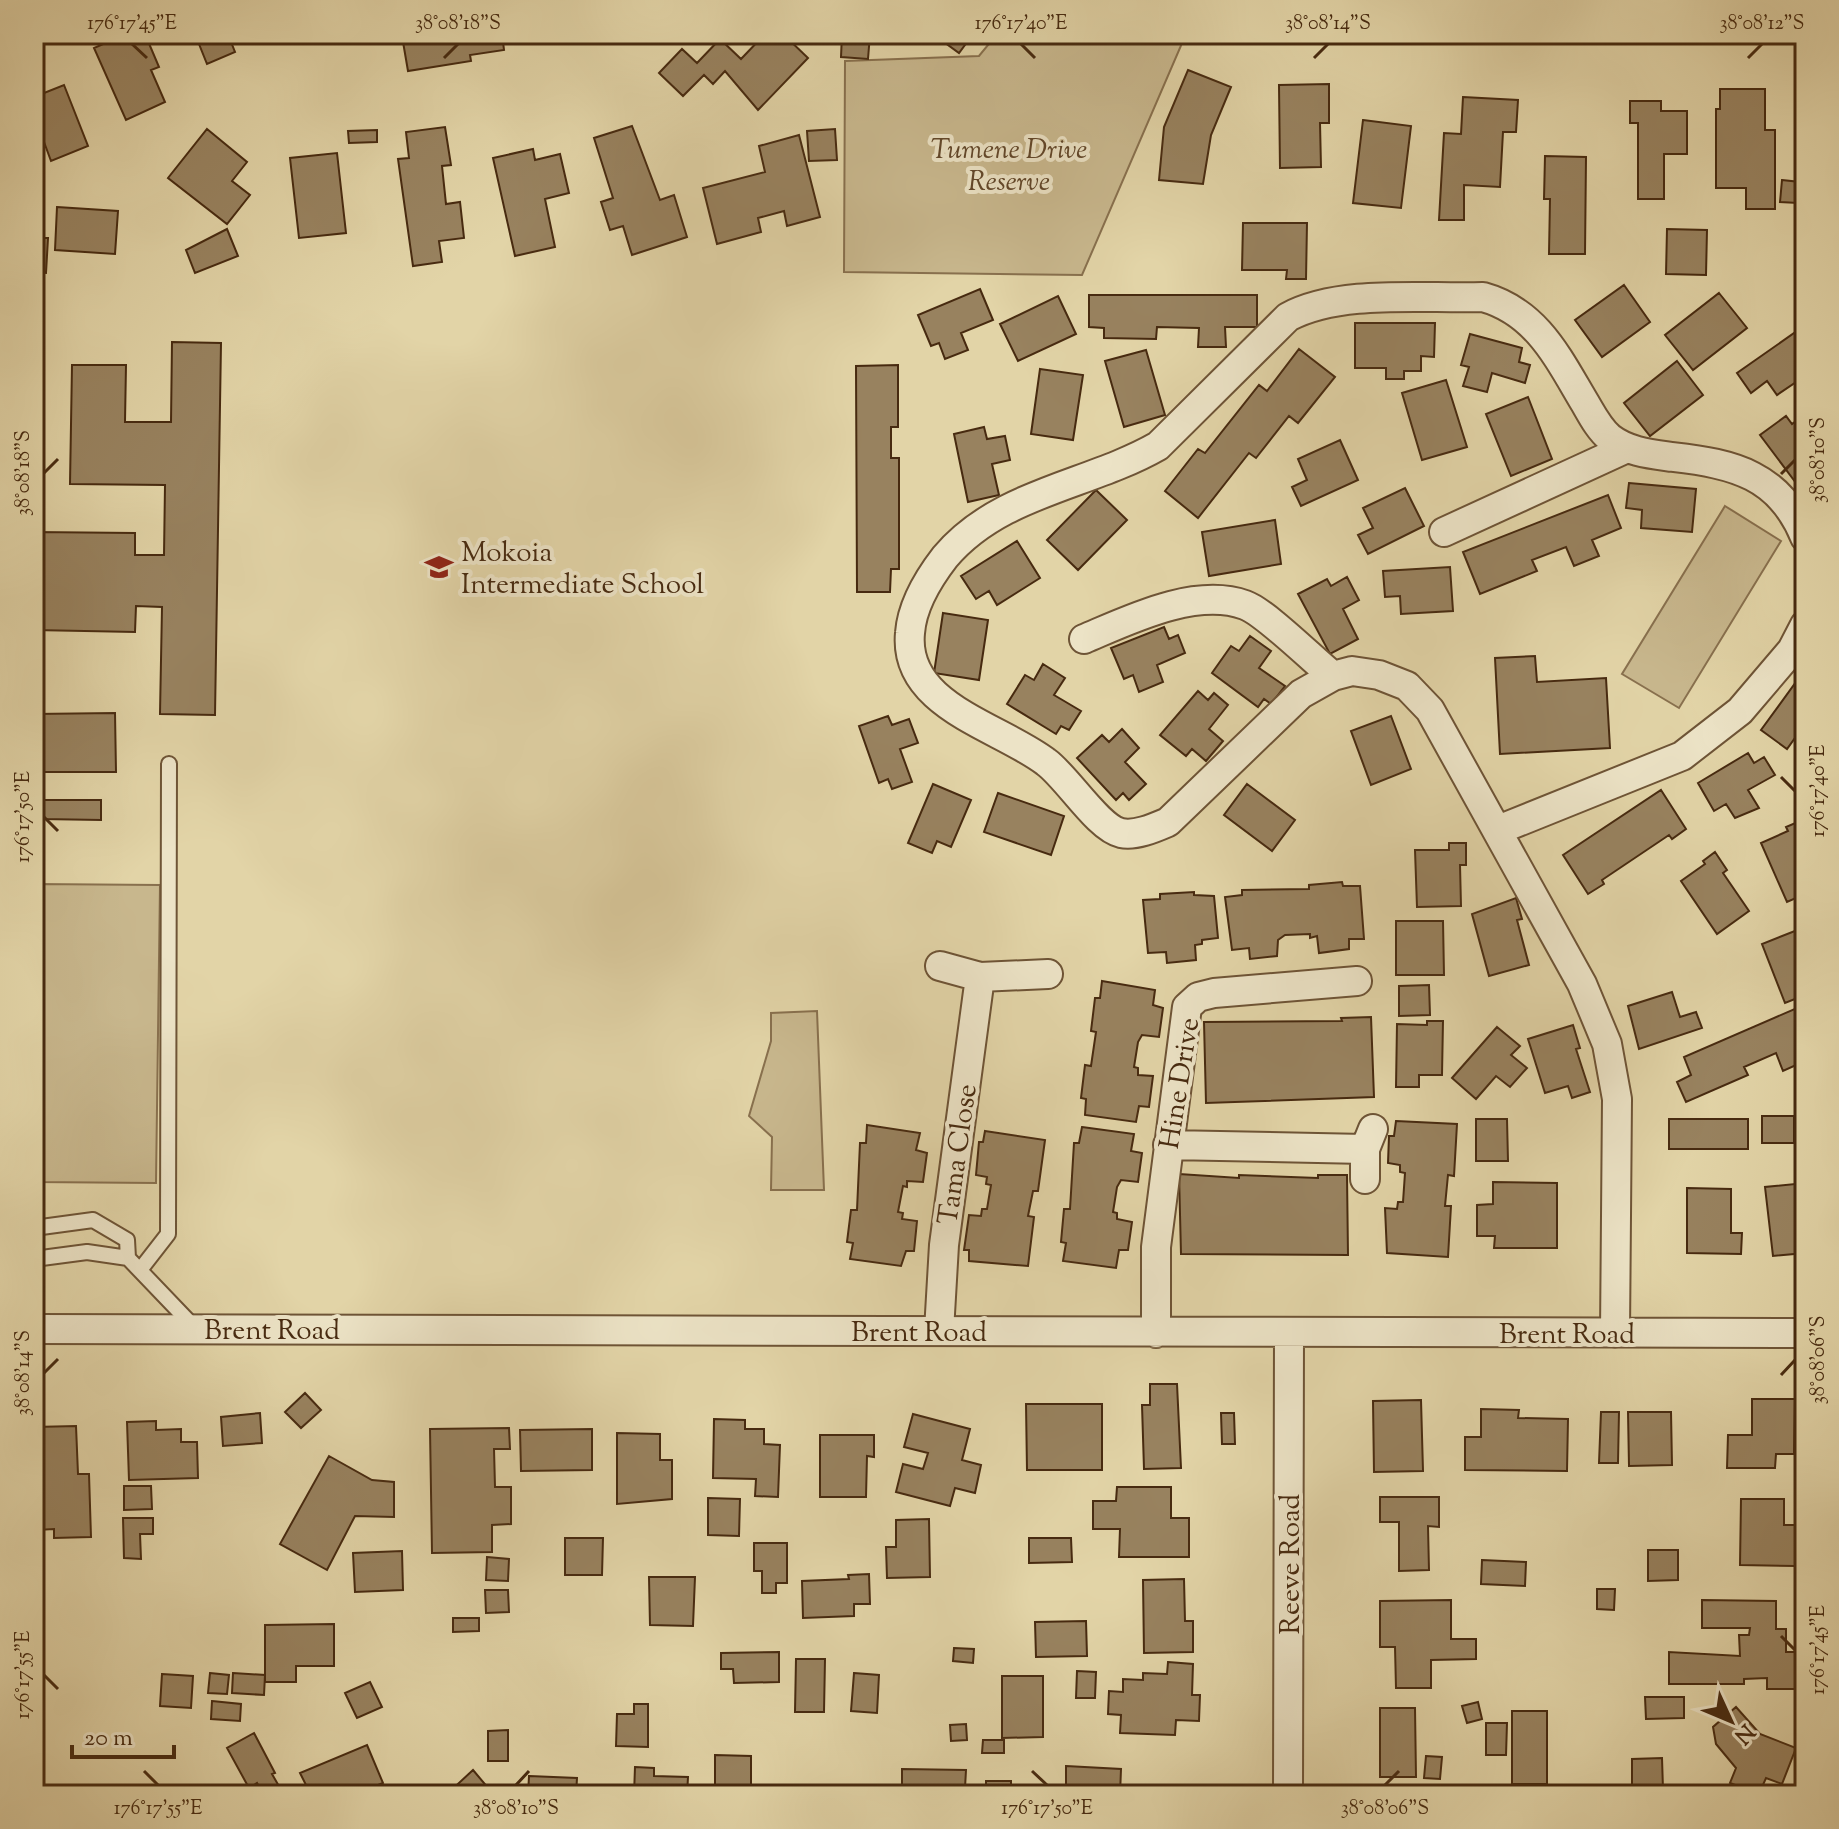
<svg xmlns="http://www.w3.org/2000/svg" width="1839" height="1829" font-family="'Sorts Mill Goudy',serif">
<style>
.green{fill:#c8b78d;stroke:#88704e;stroke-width:2}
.building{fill:#98825f;stroke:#472a10;stroke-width:2}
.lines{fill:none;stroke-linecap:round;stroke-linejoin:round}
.service-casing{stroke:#6e5436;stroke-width:18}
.minor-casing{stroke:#6e5436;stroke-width:32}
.service{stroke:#ece3c6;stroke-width:14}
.minor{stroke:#ece3c6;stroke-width:28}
.ticks{fill:none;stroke:#472a10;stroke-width:3}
.labels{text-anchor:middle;stroke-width:8;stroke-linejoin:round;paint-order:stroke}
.park-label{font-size:28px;font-style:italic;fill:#614629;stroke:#ece3c6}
.poi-label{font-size:28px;fill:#472a10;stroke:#ece3c6;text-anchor:start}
.street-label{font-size:28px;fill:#472a10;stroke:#ece3c6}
.neatline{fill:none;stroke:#472a10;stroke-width:3}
.ticks-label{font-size:20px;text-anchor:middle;fill:#472a10}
</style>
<rect width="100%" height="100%" fill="#e2d4a7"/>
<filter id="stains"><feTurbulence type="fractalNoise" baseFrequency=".0025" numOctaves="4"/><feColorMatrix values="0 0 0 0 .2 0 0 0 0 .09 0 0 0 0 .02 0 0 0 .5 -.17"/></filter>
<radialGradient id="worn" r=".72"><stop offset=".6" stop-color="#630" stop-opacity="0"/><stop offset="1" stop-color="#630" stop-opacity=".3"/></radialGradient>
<path class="green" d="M997,34h189l-104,241 -238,-3 1,-211 134,-5z
M1725,506l56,35 -102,167 -57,-34z
M34,884l126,1 -4,298 -122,-1z
M817,1011l7,179h-53l1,-53 -23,-21 22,-75v-28z"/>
<path class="building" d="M126,34h19l14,33 -8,3 14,32 -39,18 -32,-72z
M195,34h40l-6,3 6,15 -28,12z
M414,34h88l2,16 -34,5 1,6 -63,10 -6,-35z
M765,34h18l25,24 -50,52 -33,-39 -12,13 -9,-9 -21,21 -24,-23 23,-24 15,14 23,-24 21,20z
M842,34h28l-2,25 -27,-2z
M933,34h40l-14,19z
M1188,70l43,17 -20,48 -8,49 -44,-4 5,-53z
M1329,84v39h-9l1,44 -41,1 -1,-83z
M64,85l24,61 -37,15 -7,-19 -10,4v-49z
M1720,89h45v41h10v79h-29v-21h-30v-79h4z
M1463,97l55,3 -2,32h-13l-3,55 -36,-2v35h-25l5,-87 17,1z
M1630,101h31v10h26v43h-23v45h-26v-76h-8z
M1363,120l48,6 -10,82 -48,-5z
M632,126l28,74 14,-5 13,42 -55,18 -9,-29 -13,4 -9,-28 12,-4 -19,-60z
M445,127l6,38 -9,1 4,38 14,-2 4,36 -25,3 3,21 -29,4 -15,-107 11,-1 -3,-26z
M207,129l40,33 -15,19 18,14 -23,29 -59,-46z
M835,129l2,31 -28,1 -2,-30z
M377,130v12l-28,1 -1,-12z
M799,135l21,82 -33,9 -3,-15 -26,7 3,14 -44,12 -14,-56 62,-16 -6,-26z
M533,149l2,11 25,-6 9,39 -24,6 10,48 -40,9 -22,-98z
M337,153l9,80 -47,5 -9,-80z
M1545,156l41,1 -1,97h-36l1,-55h-6z
M1782,180l18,2 -2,21 -18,-1z
M57,207l61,4 -3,43 -60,-4z
M1243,223h64l-1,56h-20l1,-9h-45z
M227,229l11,27 -43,17 -9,-23z
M1667,229l40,1 -1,45 -40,-1z
M34,238h14l-2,35 -12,-1z
M1624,285l26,37 -48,35 -27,-37z
M980,289l13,31 -32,13 7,17 -23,9 -6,-16 -8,3 -13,-31z
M1719,293l28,35 -54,42 -28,-35z
M1089,295h168v32h-32l1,20h-28l1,-19 -42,-1 -1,12 -52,-1v-10l-15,-1z
M1058,296l18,38 -58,27 -18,-37z
M1355,323h80l-1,34 -13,-1v15h-17v8h-18v-11h-31z
M1797,331l8,11v34l-28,19 -10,-14 -16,12 -14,-20z
M1470,334l52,14 -3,14 11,3 -5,18 -33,-10 -5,19 -24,-6 6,-19 -8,-2z
M172,342l49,1 -6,372 -55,-1 2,-107 -26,-1 -1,26 -101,-2v-98l101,1v22h29l1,-70 -95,-1 2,-119h54l-1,57h46z
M1299,349l36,28 -37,46 -9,-7 -33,42 -7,-5 -51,65 -33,-27 33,-42 7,4 54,-68 8,6z
M1146,350l19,65 -41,12 -19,-66z
M1677,361l26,34 -53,41 -26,-33z
M898,365v62h-7v31h8v111h-8l-1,23h-33l-1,-226z
M1040,369l43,6 -10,65 -42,-6z
M1446,380l21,67 -45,13 -20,-67z
M1528,397l24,62 -41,17 -25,-62z
M1805,414v75l-3,2 -42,-56 26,-19 6,8z
M984,427l3,12 18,-3 5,24 -18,4 7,31 -31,7 -14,-68z
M1340,440l18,40 -57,26 -9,-19 15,-7 -9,-21z
M1629,483l67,6 -4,43 -51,-4 1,-18 -16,-2z
M1405,488l19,38 -56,28 -10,-19 15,-7 -10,-20z
M1096,490l31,30 -49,50 -31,-30z
M1608,495l13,33 -29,12 7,16 -25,10 -8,-19 -34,13 5,11 -57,23 -17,-42z
M1275,520l6,44 -72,12 -7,-44z
M1017,541l23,37 -43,27 -8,-14 -13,8 -15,-23z
M1450,567l3,44 -52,3 -1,-18 -15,1 -2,-26z
M1347,577l12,23 -16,9 15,30 -28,15 -32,-60 29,-15 4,7z
M943,613l45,7 -9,60 -45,-7z
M1164,627l5,12 9,-4 7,18 -28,12 6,17 -24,10 -6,-17 -9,4 -13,-31z
M1250,636l21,15 -12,17 26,18 -14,18 -7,-5 -6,8 -46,-34 19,-27 8,5z
M1535,656l2,26 69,-4 4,70 -110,6 -5,-96z
M1043,664l22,14 -11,17 27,16 -12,19 -8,-4 -5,8 -49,-30 18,-29 9,5z
M1796,682l9,7v56l-10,-7 -8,11 -26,-19z
M1198,691l10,9 6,-7 14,12 -19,24 14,12 -17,20 -14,-12 -6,7 -26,-21z
M115,713l1,59h-82v-58z
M888,716l4,9 17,-6 9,24 -18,6 12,33 -20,7 -4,-10 -9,4 -20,-57z
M1391,716l20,53 -40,16 -20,-54z
M1122,729l17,19 -14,14 21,22 -17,16 -6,-7 -7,7 -39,-42 25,-23 7,7z
M1748,753l6,10 10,-6 11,18 -27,15 11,18 -24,10 -9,-14 -12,7 -16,-28z
M933,784l38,16 -20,47 -14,-6 -5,12 -24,-10z
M1247,784l48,36 -23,31 -48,-36z
M1661,790l25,39 -14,10 -3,-4 -67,45 2,4 -16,10 -25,-39z
M998,793l66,23 -13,39 -67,-23z
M43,800h58v20l-59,-1z
M1800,821l5,11v62l-18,8 -26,-59 27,-12 -2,-4z
M1449,843h17v22h-6l1,41 -44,1 -2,-57h34z
M1715,852l12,18 -4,3 26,38 -32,23 -36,-53 24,-17 -2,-3z
M1342,882l1,4h17l4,53h-15v10l-30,4 -2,-17 -7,2v-4l-25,1 -7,5 -1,16 -27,3 -1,-11 -17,2 -7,-53 17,-2v-5l67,-1v-4z
M1194,892v3l20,1 4,42 -16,2v4l-7,1 1,15 -29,3 -1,-11 -18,1 -5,-53 17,-1v-5z
M1516,898l6,21 -5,1 12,45 -40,11 -17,-62z
M1396,921h47l1,54h-48z
M1805,927v68l-20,8 -23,-59z
M1102,981l53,9 -2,15 10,3 -4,29 -17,-2 -4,7 -4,25 4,1v7l15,1 -4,31 -10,-1 -3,16 -51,-7 1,-16 -5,-1 4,-33 6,1 5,-34 -5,-1 4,-33h5z
M1429,985l1,30 -31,1v-30z
M1672,992l8,25 16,-5 6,16 -63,21 -11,-43z
M1804,1005l1,56 -22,10 -7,-18 -32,14 4,8 -62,27 -9,-20 14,-7 -7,-18z
M1371,1017l3,80 -168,6 -2,-81 138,-1 -1,-3z
M1427,1021h16l-1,54h-23v12h-23l1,-63 30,1z
M1573,1025l7,23 -4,1 14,43 -18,6 -4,-12 -23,7 -17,-54z
M1497,1027l23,19 -9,9 16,13 -17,19 -14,-11 -20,23 -24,-21z
M1762,1116h32v27h-32z
M1476,1119h31l1,42h-32z
M1669,1119h79v30h-79z
M1396,1121l61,3 -3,52 -6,-1 -3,31h6l-3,51 -61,-4 -2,-45 12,1 1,-7h5l2,-29 -5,-1v-7l-12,-2 1,-27h5z
M867,1125l53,8 -4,17 11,3 -4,29 -16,-1v6l-4,-1 -5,26 5,1 -1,6 15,2 -3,30h-8l-5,15 -51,-7 3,-16 -6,-1 4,-32h6l3,-67h6z
M1082,1127l52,7 -3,17 11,2 -4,29 -17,-2 -4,7 -4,25 4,1v6l15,3 -4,28h-9l-3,18 -53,-7 3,-18 -5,-1 3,-33h6l4,-66h5z
M985,1131l60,9 -7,51h-5l-5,25 6,1 -6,49 -59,-5v-11h-5l5,-35 12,1 1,-7h5l4,-24 -5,-1 1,-7 -11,-2 3,-33h4z
M1179,1174l60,4v-3l79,3v-3h29l1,80 -167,-1z
M1493,1182l64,1v65h-63l1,-12h-18v-31l16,-1z
M1805,1183v70l-32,3 -8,-69z
M1687,1188l44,1v44h11l-1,21 -54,-1z
M1150,1384h27l4,84 -37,1 -2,-64h8z
M305,1393l16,17 -20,18 -16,-16z
M1752,1399h43l-1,55h-18l-1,14h-48l1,-33h24z
M1421,1400l2,71 -49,1 -1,-71z
M1026,1404h76v66h-75z
M1481,1409l38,1 -1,8 50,1 -1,52 -102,-1v-33h16z
M1601,1412h18l-1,51h-19z
M1628,1412h43l1,53 -43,1z
M260,1413l2,30 -39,3 -2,-29z
M1221,1413h13l1,31h-13z
M913,1414l57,15 -8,31 19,5 -6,28 -20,-5 -5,18 -54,-14 7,-28 20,5 5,-16 -24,-6z
M714,1419l31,1v9h19v15l16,1 -2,52 -23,-1 1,-17 -43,-1z
M156,1421v9l25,-1v13h16l1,36 -69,2 -2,-58z
M76,1426l2,48h11l2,63 -37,1v-9l-17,1 -3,-103z
M509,1428l1,21h-16l1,38h16v37l-19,1v27l-60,1 -2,-124z
M592,1429v41l-71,1 -1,-41z
M617,1433l43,1v26h12v39l-55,5z
M820,1435h54v22l-7,-1 -1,41h-46z
M329,1456l43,24 22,2v35l-39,-1 -28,54 -47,-26z
M124,1486h27l1,23 -28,1z
M1117,1487h54v31h18v39h-70l1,-28h-27v-28h23z
M1380,1497h59v30l-11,-1 1,44 -30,1v-49h-19z
M708,1498l32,1 -1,37 -31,-1z
M1741,1499h43v26h11v41l-55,-1z
M123,1518h30v16h-13l1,25 -17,-1z
M929,1519l1,58 -43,1 -1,-31h10v-27z
M565,1538h38l-1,37h-37z
M1029,1538h42l1,24 -43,1z
M754,1543h33v40h-11v10h-14v-22h-8z
M1648,1550h30v30l-30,1z
M402,1551l1,39 -48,2 -2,-39z
M487,1557l22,2 -1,22 -22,-1z
M1482,1560l44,2 -1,24 -44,-2z
M869,1574l1,30h-16v12l-51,2 -1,-37 47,-2 -1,-4z
M649,1577h46l-2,49 -43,-1z
M1184,1579l1,42h8v31l-49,1 -1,-73z
M1597,1589h18l-1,21 -17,-1z
M485,1590h23l1,22 -23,1z
M1451,1600v39h25v20l-45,1v28h-35l-1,-41h-15v-46z
M1702,1600l74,1v28h10v23h10v37h-29v-11l-23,1v5h-75v-32l71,4 -1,-21h10l1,-7h-48z
M453,1618h26v13l-26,1z
M1086,1621l1,35 -51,1 -1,-35z
M334,1624v42h-38v16h-31v-57z
M954,1648l20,1 -1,14 -20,-2z
M779,1652v30l-45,1 -1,-14h-12v-16z
M796,1659h29l-1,53h-29z
M1168,1662l25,2 -1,31h8l-1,26 -23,-1 -1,15 -55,-2 1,-18 -13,-1 1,-23 14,1v-13l20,1v-7l24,1z
M1077,1671l19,1 -1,26h-19z
M210,1673l19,2 -2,19 -19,-1z
M233,1673l32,2 -1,20 -32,-2z
M854,1673l25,2 -2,38 -26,-2z
M162,1674l31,2 -2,32 -31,-2z
M1002,1676h41v61l-41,1z
M370,1682l12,25 -25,11 -12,-25z
M1645,1697h39v21l-38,1z
M212,1701l29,3 -1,17 -29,-2z
M1478,1702l4,17 -15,4 -5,-17z
M634,1704h14v43l-32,-1 1,-32h17z
M1736,1707l24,27 36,14 -14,36 -16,-6 -7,16 -29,-11 6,-15 -20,-24 -3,-17z
M1380,1708h35l1,69h-36z
M1512,1711h35v73h-35z
M1486,1723h21l-1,32h-20z
M966,1724l1,16 -16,1 -1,-16z
M508,1730v31h-20v-30z
M254,1733l21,40 -3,1 12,21h-20l-7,-12 -8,5 -22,-40z
M983,1740h21v13h-22z
M367,1745l16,38 -30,12h-42l-11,-22z
M715,1755l36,1v39h-36z
M1426,1756l16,1 -2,22 -16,-1z
M1662,1758l1,31h-31v-30z
M1066,1766l55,3 -1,26h-54z
M635,1767l19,1v8l34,1 -1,18h-53z
M902,1769l64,1 -1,18h7l-1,7h-69z
M473,1770l16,19 -6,6h-37z
M529,1776l48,2 -1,17h-48z
M986,1781h25v14h-25z
M876,1786v9h-66v-6z"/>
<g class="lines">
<defs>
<path id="service" d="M34,1228l59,-8 34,20 1,18
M34,1259l53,-7 41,6 67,70
M140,1270l28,-36 1,-470"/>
<path id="minor" d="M1444,532l183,-84
M1084,639c45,-19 111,-52 161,-34 20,7 68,55 88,71
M1498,830l184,-74 58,-45 52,-61 13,-25
M940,966l40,11 68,-3
M1168,1145l197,4
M1365,1179v-30l8,-20
M34,1329l1771,4
M939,1331l5,-86 36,-268
M1156,1333v-86l31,-240 11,-10 16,-4 143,-12
M1615,1333l2,-234 -10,-55 -25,-60 -152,-274 -23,-24 -28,-11 -27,-4 -19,5 -32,18 -133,128c-14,6 -32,14 -47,11 -23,-5 -54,-56 -75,-71 -47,-36 -143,-56 -136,-129 2,-28 18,-54 35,-76 55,-65 143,-71 213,-111l130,-129c52,-28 135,-18 195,-20 54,15 75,61 102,106 7,12 14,26 25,35 18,14 41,16 63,19 61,7 107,18 132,80
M1288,1795l1,-462"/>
</defs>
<use href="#service" class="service-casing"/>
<use href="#minor" class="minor-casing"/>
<use href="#service" class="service"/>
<use href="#minor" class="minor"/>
</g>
<path class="ticks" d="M132,44l15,14M1021,44l14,14M444,58l14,-14M1314,58l14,-14M1748,58l14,-14M44,473l14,-14M1781,474l14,-14M1781,777l14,14M44,817l14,14M44,1373l14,-14M1781,1375l14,-15M1781,1636l14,14M44,1675l14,14M144,1771l14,14M1032,1771l15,14M516,1785l13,-14M1385,1785l14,-14"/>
<defs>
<symbol id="school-bare" viewBox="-9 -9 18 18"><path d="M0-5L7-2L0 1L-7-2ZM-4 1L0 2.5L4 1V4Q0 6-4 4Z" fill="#8f2418" stroke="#ece3c6" stroke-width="2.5" paint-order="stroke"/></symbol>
</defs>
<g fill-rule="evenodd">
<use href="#school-bare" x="419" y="547" width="40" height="40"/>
</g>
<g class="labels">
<g class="park-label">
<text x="1009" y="158">Tumene Drive<tspan x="1009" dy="32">Reserve</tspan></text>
</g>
<g class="poi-label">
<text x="461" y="561">Mokoia<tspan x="461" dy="32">Intermediate School</tspan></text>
</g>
<g class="street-label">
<text transform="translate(1178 1083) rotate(-81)" y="10">Hine Drive</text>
<text transform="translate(956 1154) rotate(-82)" y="10">Tama Close</text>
<text x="272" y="1339">Brent Road</text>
<text x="919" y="1341">Brent Road</text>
<text x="1567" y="1343">Brent Road</text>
<text transform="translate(1289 1564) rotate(-90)" y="10">Reeve Road</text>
</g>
</g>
<rect width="1839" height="1829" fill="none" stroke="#e2d4a7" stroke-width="88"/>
<g transform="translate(1731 1721) rotate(134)" stroke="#ece3c6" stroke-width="6" paint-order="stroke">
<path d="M0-6L14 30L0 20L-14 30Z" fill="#472a10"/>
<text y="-12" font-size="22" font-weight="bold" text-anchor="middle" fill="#472a10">N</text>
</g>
<path d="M72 1745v12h102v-12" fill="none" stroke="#472a10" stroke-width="4"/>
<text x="84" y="1745" font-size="24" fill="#472a10" stroke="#ece3c6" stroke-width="6" paint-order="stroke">20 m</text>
<rect x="44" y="44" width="1751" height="1741" class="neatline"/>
<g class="ticks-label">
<text x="132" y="29">176°17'45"E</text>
<text x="458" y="29">38°08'18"S</text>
<text x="1021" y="29">176°17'40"E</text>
<text x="1328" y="29">38°08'14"S</text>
<text x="1762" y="29">38°08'12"S</text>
<text transform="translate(1817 460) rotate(-90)" y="7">38°08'10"S</text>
<text transform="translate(22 473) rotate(-90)" y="7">38°08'18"S</text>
<text transform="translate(1817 791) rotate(-90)" y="7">176°17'40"E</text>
<text transform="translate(22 817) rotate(-90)" y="7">176°17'50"E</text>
<text transform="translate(1817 1360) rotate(-90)" y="7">38°08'06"S</text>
<text transform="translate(22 1373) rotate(-90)" y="7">38°08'14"S</text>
<text transform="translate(1817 1650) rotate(-90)" y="7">176°17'45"E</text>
<text transform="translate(22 1675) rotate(-90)" y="7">176°17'55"E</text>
<text x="158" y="1814">176°17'55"E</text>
<text x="516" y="1814">38°08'10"S</text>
<text x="1047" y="1814">176°17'50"E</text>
<text x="1385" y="1814">38°08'06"S</text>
</g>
<rect width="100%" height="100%" filter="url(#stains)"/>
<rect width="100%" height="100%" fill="url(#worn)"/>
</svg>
